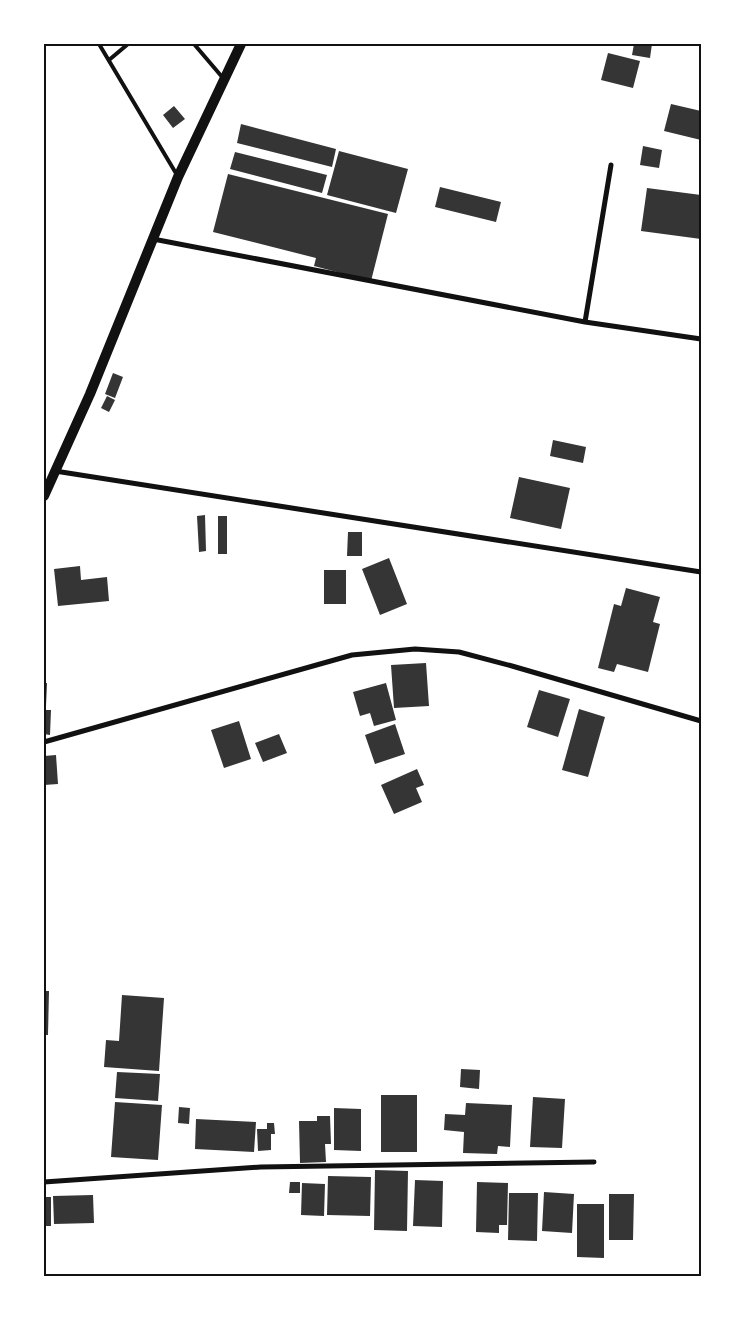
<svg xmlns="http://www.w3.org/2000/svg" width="745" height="1320" font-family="'Nunito Sans',sans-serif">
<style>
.building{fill:#353535}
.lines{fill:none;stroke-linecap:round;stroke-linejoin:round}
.service{stroke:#111;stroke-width:4}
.minor{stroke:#111;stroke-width:5}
.secondary{stroke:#111;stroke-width:10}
.neatline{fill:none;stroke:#111;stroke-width:2}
</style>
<rect width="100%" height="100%" fill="#fff"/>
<path class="building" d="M634,44h18l-2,14 -18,-3z
M608,53l32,8 -7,27 -32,-8z
M671,104l30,7v29l-37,-9z
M174,106l11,13 -12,9 -10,-13z
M241,124l95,25 -4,18 -95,-24z
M643,146l19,4 -3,18 -19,-3z
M339,151l69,18 -12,44 -69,-18z
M235,152l92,23 -5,18 -92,-24z
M228,174l160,40 -17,67 -57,-15 2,-8 -103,-26z
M440,187l61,15 -5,20 -61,-15z
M647,188l54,7v44l-60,-8z
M113,373l10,4 -8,21 -10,-4z
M107,396l8,4 -6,12 -8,-4z
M553,440l33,7 -3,16 -33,-7z
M519,477l51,11 -9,41 -51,-11z
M205,515l1,36 -7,1 -2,-36z
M218,516h9v38h-9z
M348,532h14v24h-15z
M389,558l18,46 -27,11 -18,-46z
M80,566l1,14 26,-3 2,24 -51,5 -4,-37z
M324,570h22v34h-22z
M626,588l34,9 -7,25 7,2 -12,48 -31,-8 -3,8 -16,-4 16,-64 7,2z
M426,663l3,43 -35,2 -3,-43z
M44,683h3l-1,23h-2z
M386,683l10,37 -22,6 -4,-13 -10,3 -7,-24z
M539,690l31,9 -12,38 -31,-10z
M579,709l26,8 -17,60 -26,-7z
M44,710h7l-1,25 -6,-1z
M239,721l12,38 -27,9 -13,-38z
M395,724l10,30 -30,10 -10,-29z
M279,734l8,19 -24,9 -8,-19z
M56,755l2,29 -14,1v-29z
M417,769l7,16 -8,3 6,14 -28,12 -13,-29z
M44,991h5l-1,44h-4z
M122,995l42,3 -5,73 -55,-4 2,-27 13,1z
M461,1069l19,1 -1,19 -19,-2z
M117,1072l43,2 -2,27 -43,-3z
M381,1095h36v57h-36z
M533,1097l32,2 -3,49 -32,-1z
M115,1102l47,3 -4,55 -47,-3z
M466,1103l46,2 -2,42 -12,-1 -1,8 -34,-1 1,-21 -20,-2 1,-16 20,1z
M179,1107l11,1 -1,16 -11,-1z
M334,1108l27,1v42l-27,-1z
M317,1116h13l1,28h-6l1,18 -26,1 -1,-42h18z
M196,1119l60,3 -2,30 -59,-3z
M267,1123h7l1,11h-4v16l-13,1 -1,-22h10z
M375,1170l33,1 -1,60 -33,-1z
M328,1176l43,1 -1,39 -43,-1z
M415,1180l28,1 -1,46 -29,-1z
M290,1182h10v11h-11z
M477,1182l31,1 -1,42h-8v8l-23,-1z
M302,1183l23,1 -1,32 -23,-1z
M544,1192l30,2 -2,39 -30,-2z
M509,1193h29l-1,48 -29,-1z
M609,1194h25l-1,46h-24z
M93,1195l1,28 -40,1 -1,-28z
M44,1197h7v29h-7z
M577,1204h27v54l-27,-1z"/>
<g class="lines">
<path class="service" d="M99,44l78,131
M194,44l29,34
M109,60l19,-16"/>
<path class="minor" d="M153,239l432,83 116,17
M585,322l26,-157
M55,471l646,101
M44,742l308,-87 63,-6 44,3 53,14 189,55
M44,1182l217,-15 333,-5"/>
<path class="secondary" d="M44,496l46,-102 88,-217 63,-133"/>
</g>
<rect width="745" height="1320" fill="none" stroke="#ffffff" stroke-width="90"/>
<rect x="45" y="45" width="655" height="1230" class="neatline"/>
</svg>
